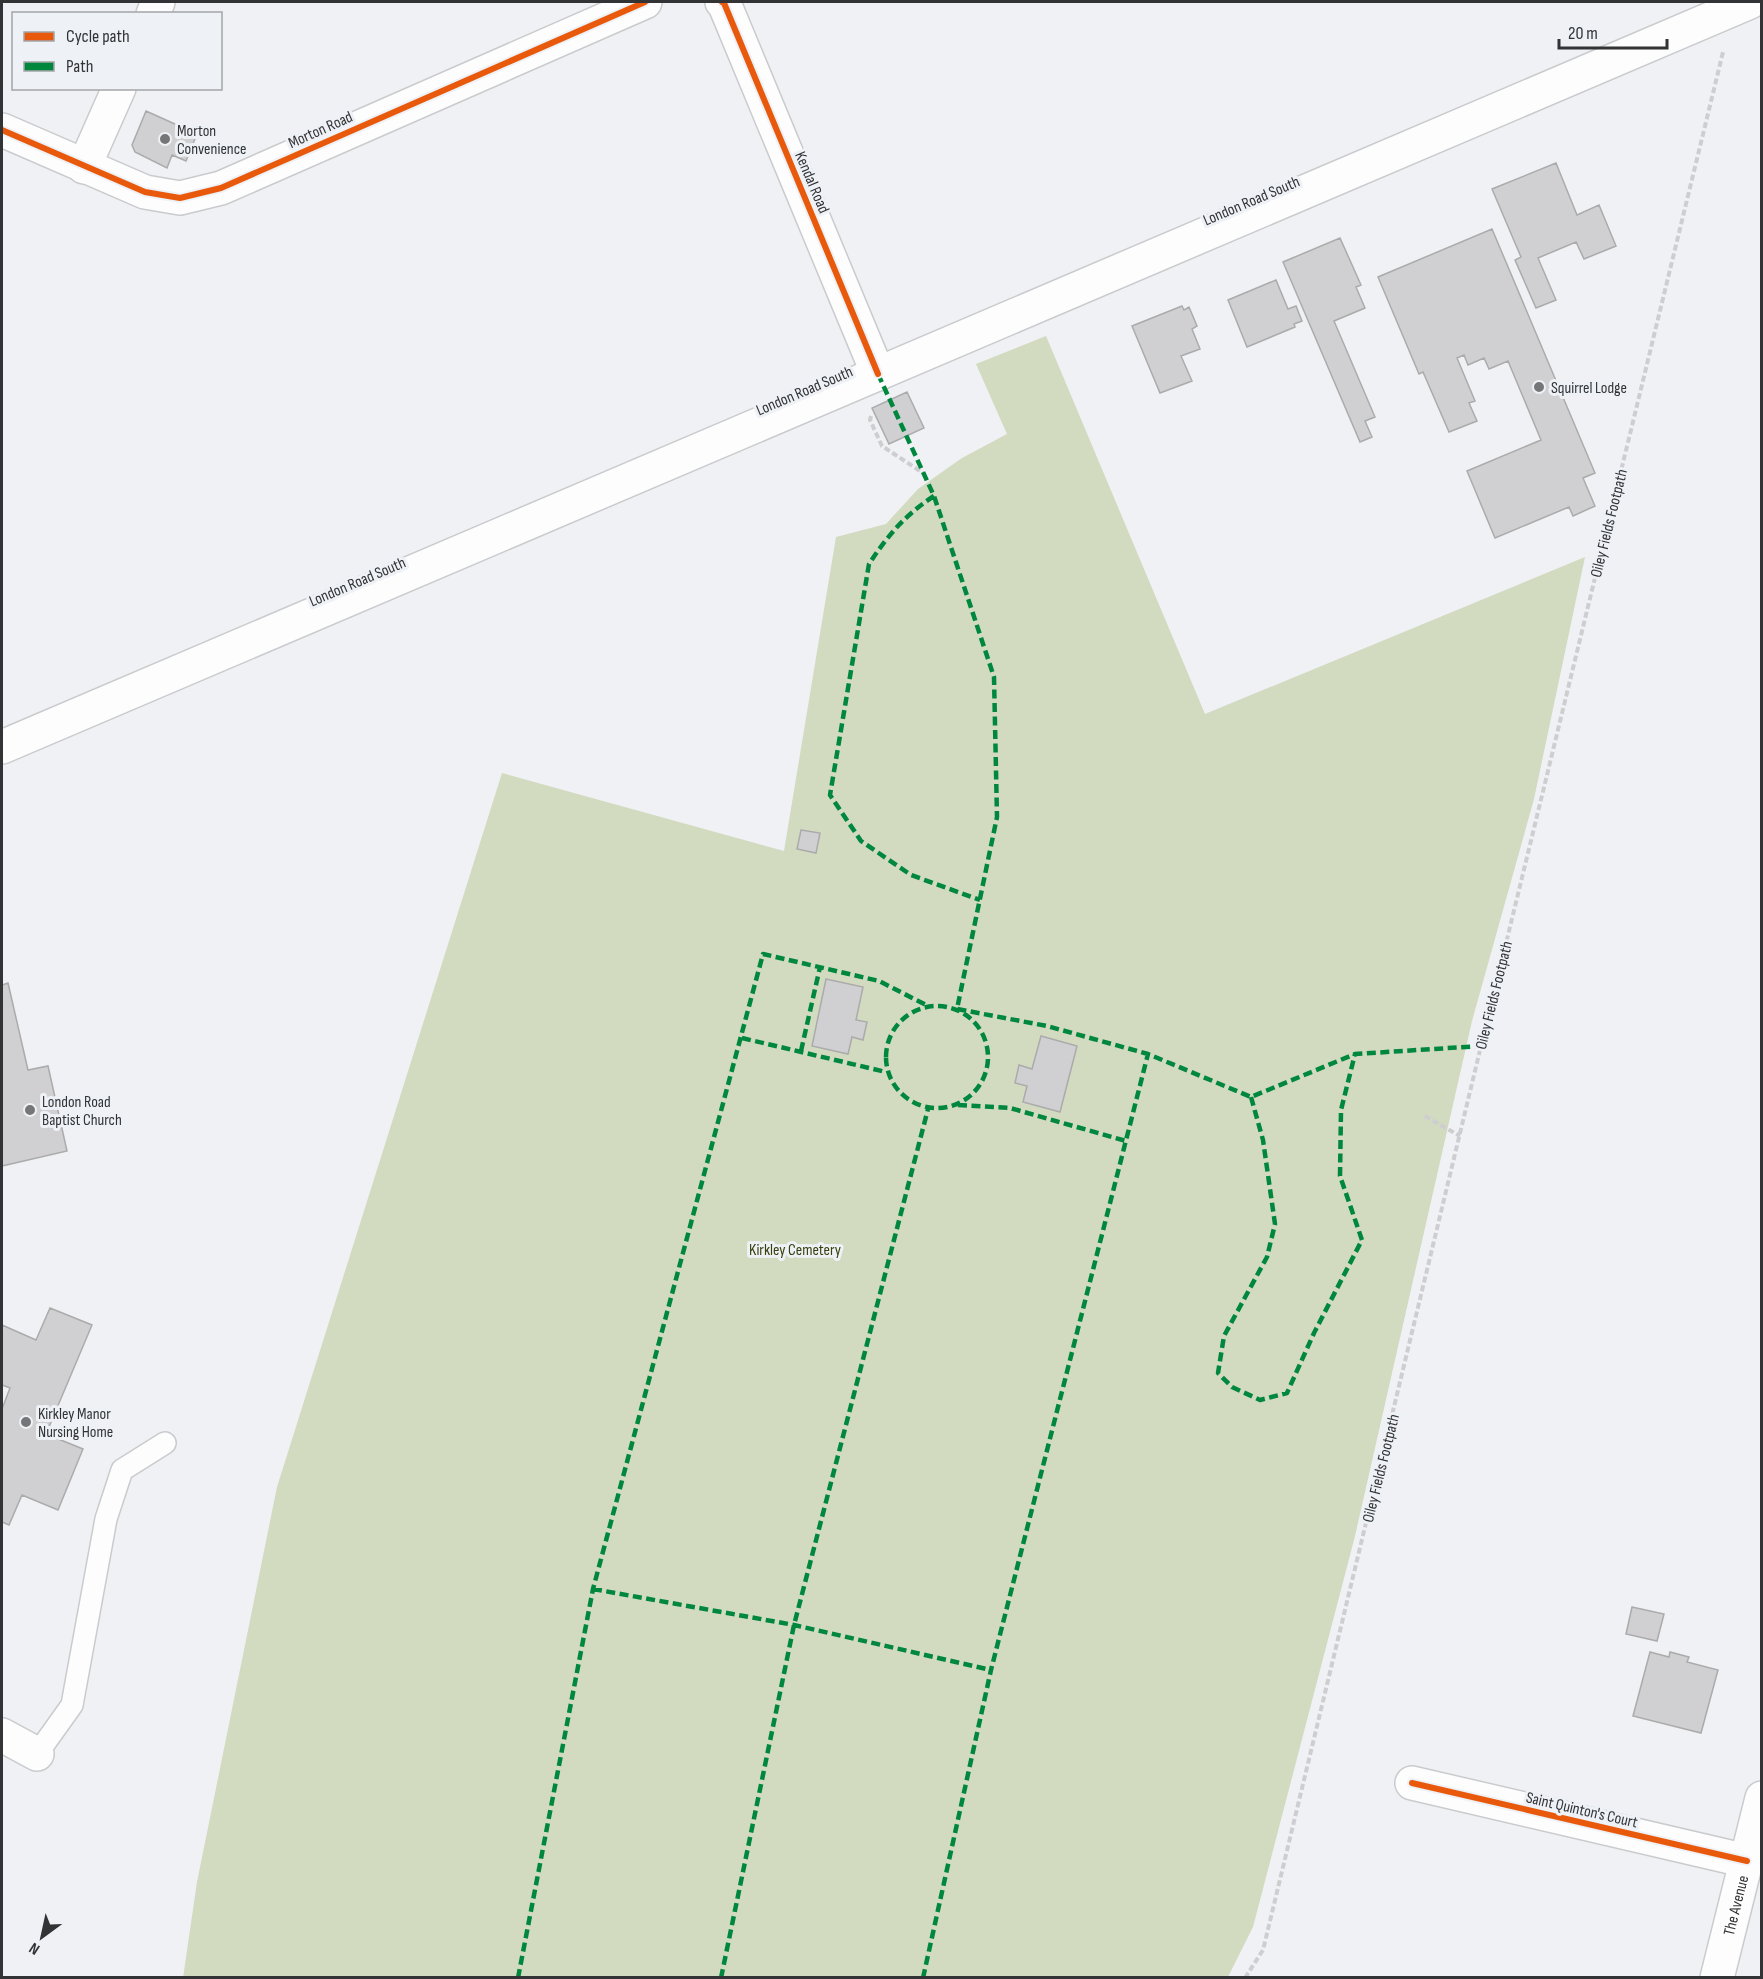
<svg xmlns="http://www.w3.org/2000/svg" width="1763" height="1979" font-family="'Sofia Sans Condensed',sans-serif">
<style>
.green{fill:#d2dac0}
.building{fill:#d0d0d2;stroke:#ababac;stroke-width:1.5}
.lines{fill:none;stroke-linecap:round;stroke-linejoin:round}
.lane-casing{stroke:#cacbcd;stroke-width:24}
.street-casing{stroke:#cacbcd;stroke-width:36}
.secondary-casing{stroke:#cacbcd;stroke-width:36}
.path{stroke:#ceced0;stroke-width:4;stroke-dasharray:6 3;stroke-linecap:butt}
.lane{stroke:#fdfdfd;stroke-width:21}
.street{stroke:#fdfdfd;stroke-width:33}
.secondary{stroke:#fdfdfd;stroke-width:33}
.quiet{stroke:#00873e;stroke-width:4.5;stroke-dasharray:9 4.5;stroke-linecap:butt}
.cycleway-casing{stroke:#eef1f5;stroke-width:10}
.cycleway{stroke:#e8590c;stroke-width:6}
.poi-dot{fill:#747678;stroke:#eef1f5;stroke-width:2}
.labels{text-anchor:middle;stroke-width:6;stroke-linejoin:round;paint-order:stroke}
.street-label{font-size:16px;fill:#323335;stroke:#eef1f5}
.poi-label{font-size:16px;fill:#323335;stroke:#eef1f5;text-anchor:start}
.park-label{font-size:16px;fill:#38410d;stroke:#eef1f5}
</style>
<rect width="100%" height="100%" fill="#eff1f4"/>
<path class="green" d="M1046,336l159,378 380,-157 -51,242 -62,222 -117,515 -102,391 -25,50 -1045,1 14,-96 80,-395 225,-714 282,78 52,-314 50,-13 32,-35 44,-31 45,-24 -31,-70z"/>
<path class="building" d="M146,111l51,23 -11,27 -14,-6 -5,13 -32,-16 -3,-7z
M1556,163l21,52 22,-10 17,41 -32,13 -8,-17 -38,16 18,42 -20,8 -21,-48 6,-3 -29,-68z
M1492,229l103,244 -12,5 12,28 -22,10 -4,-9 -74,31 -28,-67 74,-31 -33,-79 -19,8 -5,-11 -16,7 -4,-10 -7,3 18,43 -6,2 8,18 -28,11 -26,-60 -4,2 -41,-97z
M1340,238l21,47 -5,2 9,21 -31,13 41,96 -10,4 7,16 -12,5 -77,-180z
M1276,280l12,29 8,-3 6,15 -8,3 1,3 -48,20 -19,-47z
M1182,306l2,4 5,-3 8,19 -5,3 8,20 -19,7 11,25 -32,12 -28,-67z
M907,392l17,36 -35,16 -17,-36z
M801,830l19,3 -4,20 -19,-4z
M826,979l37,8 -7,33 11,2 -4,18 -11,-3 -4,17 -36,-8z
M8,983l20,87 20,-4 19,85 -65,15v-181z
M1041,1036l36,10 -17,66 -37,-10 4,-16 -12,-3 4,-18 13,4z
M50,1308l42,17 -46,109 37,15 -25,61 -36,-15 -13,30 -7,-3v-113l8,-21 -8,-3v-60l34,15z
M1632,1607l32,7 -7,27 -31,-7z
M1650,1652l19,5 1,-5 19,5 -2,5 31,8 -17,63 -68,-17z"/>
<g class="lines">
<defs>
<path id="lane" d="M37,1754l35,-49 34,-186 16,-49 43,-27"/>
<g id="street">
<path d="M722,2l2,1 154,371"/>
<path d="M153,14l5,-12"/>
<path d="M2,130l143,62 35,6 41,-10 424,-186"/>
<path d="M84,167l35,-79"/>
<path d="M2,1735l35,19"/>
<path d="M1412,1783l335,78"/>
<path id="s1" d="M1717,1978l45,-180"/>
</g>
<path id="secondary" d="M2,747l1748,-745"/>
</defs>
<use href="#lane" class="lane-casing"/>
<use href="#street" class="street-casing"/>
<use href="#secondary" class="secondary-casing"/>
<path class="path" d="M871,416l-1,4 12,26 41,27
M1425,1116l35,20
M1245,1978l18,-28 218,-904 242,-994"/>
<use href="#lane" class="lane"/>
<use href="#street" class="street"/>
<use href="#secondary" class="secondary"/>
<path class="quiet" d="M878,374l56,122 60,181 3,140 -40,192 90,17 101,28 103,43 104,-43 126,-8
M934,496c-29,19 -46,39 -65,68l-39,231 31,46 50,34 69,25
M886 1057a51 51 0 1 1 102 0a51 51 0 1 1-102 0Z
M742,1038l144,34
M801,1051l19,-84
M1251,1097l12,43 12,84 -8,33 -43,79 -6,37 14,14 28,13 27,-7 27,-60 48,-93 -22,-64 1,-66 14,-56
M958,1105l52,3 116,33
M593,1589l201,36 197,45
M518,1978l75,-389 170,-635 116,27 49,25
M721,1978l73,-353 134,-516
M923,1978l68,-308 157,-616"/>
<defs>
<path id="cycleway" d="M722,2l2,1 154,371
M2,130l143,62 35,6 41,-10 424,-186
M1412,1783l335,78"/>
</defs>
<use href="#cycleway" class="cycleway-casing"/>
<use href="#cycleway" class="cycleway"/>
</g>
<g class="poi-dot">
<circle cx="165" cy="139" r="6"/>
<circle cx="1539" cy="387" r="6"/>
<circle cx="30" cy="1110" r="6"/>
<circle cx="26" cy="1422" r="6"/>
</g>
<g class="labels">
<g class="street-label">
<text transform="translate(320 129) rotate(-24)" y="6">Morton Road</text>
<text transform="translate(813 182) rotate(67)" y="6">Kendal Road</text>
<text transform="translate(1251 200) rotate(-23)" y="6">London Road South</text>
<text transform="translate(804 390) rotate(-23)" y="6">London Road South</text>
<text transform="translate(1608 523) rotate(-76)" y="6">Oiley Fields Footpath</text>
<text transform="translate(357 581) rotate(-23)" y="6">London Road South</text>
<text transform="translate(1493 995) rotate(-76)" y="6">Oiley Fields Footpath</text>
<text transform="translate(1380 1468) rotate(-76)" y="6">Oiley Fields Footpath</text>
<text transform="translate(1582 1809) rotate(13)" y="6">Saint Quinton's Court</text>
<text dy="6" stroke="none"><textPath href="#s1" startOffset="75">The Avenue</textPath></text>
</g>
<g class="poi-label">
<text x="177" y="136">Morton<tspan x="177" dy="18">Convenience</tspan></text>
<text x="1551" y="393">Squirrel Lodge</text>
<text x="42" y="1107">London Road<tspan x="42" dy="18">Baptist Church</tspan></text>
<text x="38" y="1419">Kirkley Manor<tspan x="38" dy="18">Nursing Home</tspan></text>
</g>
<g class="park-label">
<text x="795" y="1255">Kirkley Cemetery</text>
</g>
</g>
<rect width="1763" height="1979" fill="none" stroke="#323335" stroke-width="6"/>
<rect x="12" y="12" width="210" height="78" fill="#eef1f5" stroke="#a3a5a8" stroke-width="1.5"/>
<rect x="24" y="32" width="30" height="9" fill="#e8590c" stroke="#a3a5a8" stroke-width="1.5"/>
<text x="66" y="42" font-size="18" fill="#323335">Cycle path</text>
<rect x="24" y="62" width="30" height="9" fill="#00873e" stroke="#a3a5a8" stroke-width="1.5"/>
<text x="66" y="72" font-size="18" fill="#323335">Path</text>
<g transform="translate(42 1937) rotate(213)" stroke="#eef1f5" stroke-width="4.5" paint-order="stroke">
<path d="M0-4.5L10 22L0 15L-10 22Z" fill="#323335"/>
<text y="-9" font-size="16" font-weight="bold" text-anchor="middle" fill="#323335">N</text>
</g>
<path d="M1559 39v9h108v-9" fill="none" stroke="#323335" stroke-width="3"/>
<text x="1568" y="39" font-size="18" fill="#323335" stroke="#eef1f5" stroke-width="4.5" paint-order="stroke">20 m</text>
</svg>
